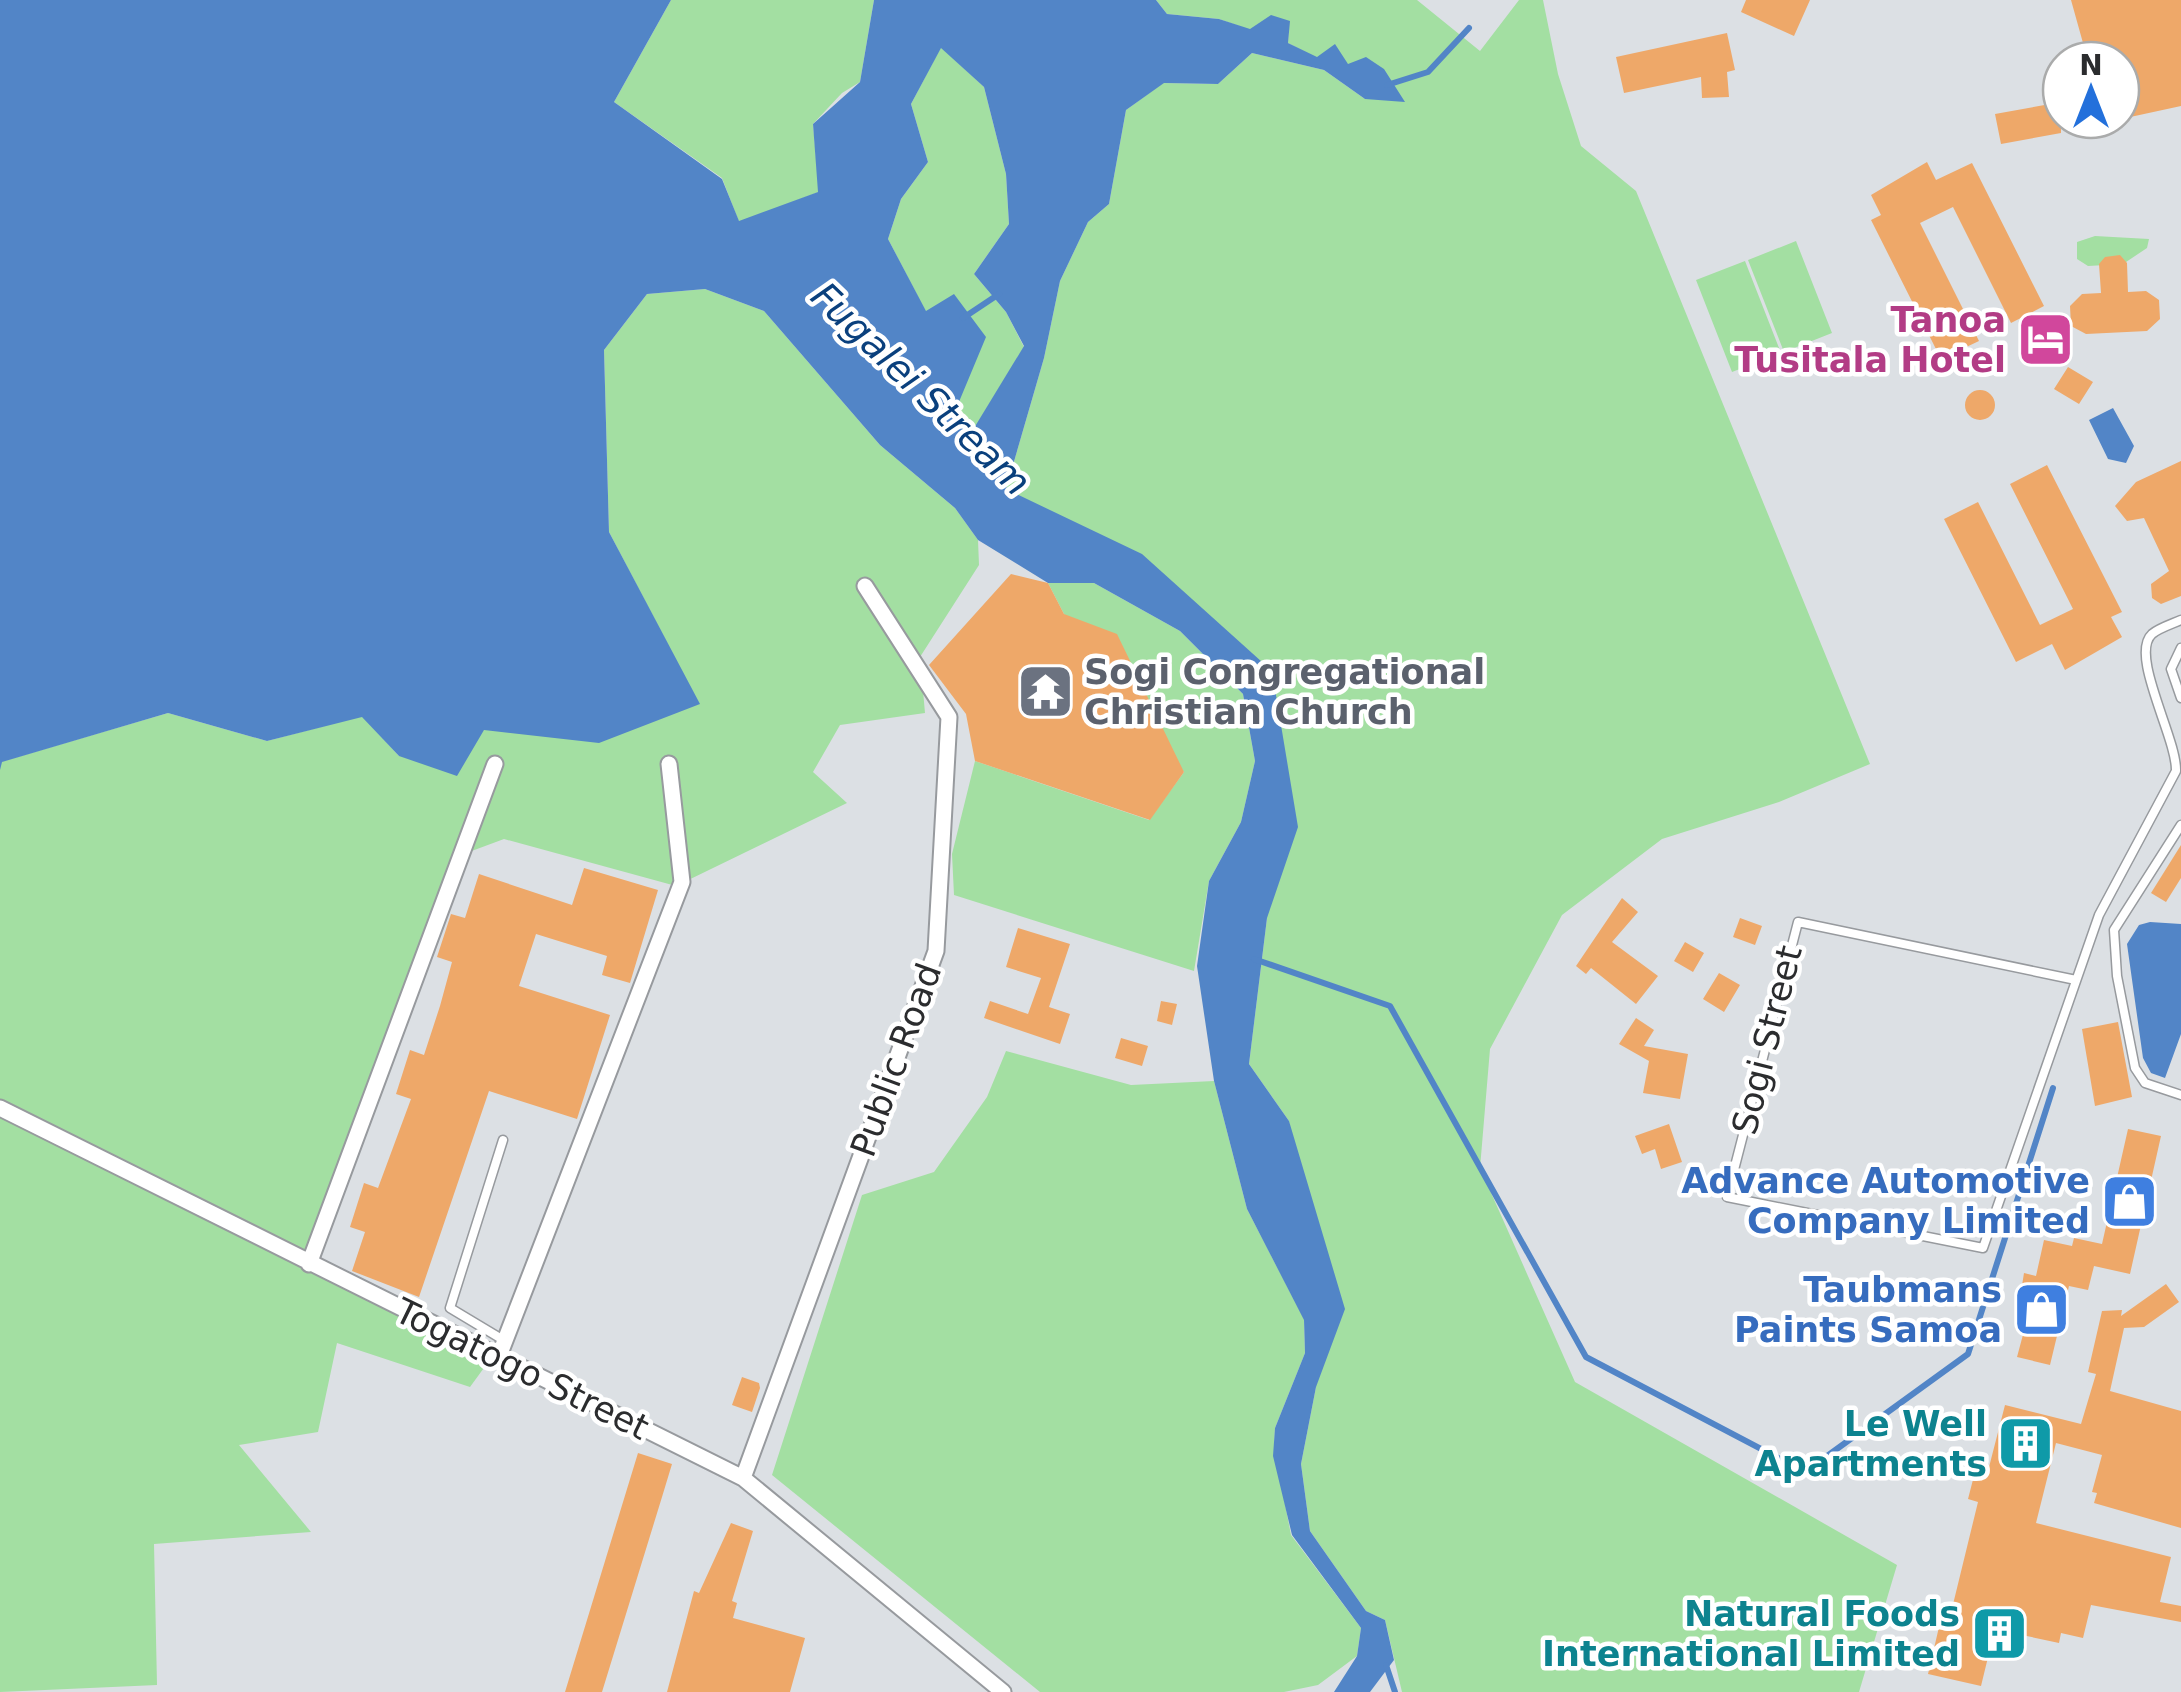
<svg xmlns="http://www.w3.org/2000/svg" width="2181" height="1692" font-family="'DejaVu Sans',sans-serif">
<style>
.green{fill:#a3dfa2}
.water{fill:#5285c7;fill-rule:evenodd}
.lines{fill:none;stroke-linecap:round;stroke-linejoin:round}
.stream{stroke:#5285c7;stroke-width:6}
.building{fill:#eea869}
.lane-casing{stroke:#979a9e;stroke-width:11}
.street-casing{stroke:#979a9e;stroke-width:19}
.lane{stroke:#fff;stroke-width:8}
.street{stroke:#fff;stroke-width:15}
.labels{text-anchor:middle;stroke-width:9;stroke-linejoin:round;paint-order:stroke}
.hotel-label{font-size:35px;font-weight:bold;fill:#b23c85;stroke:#fff;text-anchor:end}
.worship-label{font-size:35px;font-weight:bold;fill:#5b616d;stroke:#fff;text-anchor:start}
.street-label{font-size:35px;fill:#2b2c2e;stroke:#fff}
.shop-label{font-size:35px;font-weight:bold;fill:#366cbe;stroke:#fff;text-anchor:end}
.culture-label{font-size:35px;font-weight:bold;fill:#0d838f;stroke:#fff;text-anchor:end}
.water-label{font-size:38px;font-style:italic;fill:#0a407d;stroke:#fff}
</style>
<rect width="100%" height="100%" fill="#dce0e4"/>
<path class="green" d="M671,0h203l-14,82 -18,11 -29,31 6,68 -80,30 -17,-44 -108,-76z
M1156,0h261l63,51 39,-51h24l15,74 23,72 55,45 234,573 -91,38 -117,37 -100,76 -72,134 -10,119 95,214 322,183 -38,127h-457l-17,-72 -19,-9 -56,-80 -9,-67 15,-77 -27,-266 -40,-57 18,-146 5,-247 -266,-182 38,-131 16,-77 28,-59 21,-18 17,-94 37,-27 55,1 34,-31 72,17 41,29 -17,-35 -31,-6 -29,-15 1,-22 -39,9 -31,-11 -52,-5z
M941,47l43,40 22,87 3,50 -35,50 32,38 18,35 -53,87 -15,-25 -30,-97 -38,-73 13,-40 27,-37 -17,-58z
M2095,236l54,3 -2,9 -24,16 -35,2 -11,-7v-17z
M1796,241l36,92 -48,19 -36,-92z
M1745,261l36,92 -49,19 -36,-92z
M705,289l59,22 116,134 75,63 23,32 1,25 -59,92 5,56 -85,12 -27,47 34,31 -171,83 -172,-47 -35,13 -155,409 183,89 -27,37 -133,-44 -19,89 -79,13 72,87 -157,12 3,141 -157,7v-930l168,-49 99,28 95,-25 37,40 85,-26 215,-26 -90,-172 -5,-182 43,-56z
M1048,583h46l86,48 63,63 12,67 -14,61 -32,59 -15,90 -240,-76 -2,-41 23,-93 174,59 35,-48 -120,-158z
M1006,1051l125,34 83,-4 33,128 57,110 1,34 -30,75 -1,19 17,88 70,93 -4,28 -39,29 -34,7h-244l-268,-217 90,-280 72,-23 53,-75z"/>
<path class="water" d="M0,0h671l-57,102 108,77 17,42 79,-29 -5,-68 47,-42 14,-82h282l11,14 52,5 31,10 21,-14 19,6 -2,22 29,14 18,-13 13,20 18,-7 18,12 21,33 -40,-3 -41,-29 -72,-17 -34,31 -54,-1 -38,27 -17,94 -21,18 -28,59 -16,77 -38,131 136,65 130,117 26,156 -31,91 -18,146 40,57 56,188 -29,78 -15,77 9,67 56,80 19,9 9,40 -24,32h-36l23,-36 4,-28 -69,-93 -19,-79 2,-28 30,-75 -1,-33 -57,-111 -33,-128 -17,-115 12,-85 32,-59 14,-61 -12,-67 -63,-63 -86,-48h-46l-70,-43 -23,-32 -75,-63 -116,-134 -59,-22 -58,5 -43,56 5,182 91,172 -101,39 -115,-13 -27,46 -58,-20 -37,-39 -95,24 -99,-28 -166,49 -2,8zM941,48l43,39 22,87 3,50 -35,50 32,38 18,34 -53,87 -15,-24 30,-72 -32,-43 -28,17 -38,-72 13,-40 27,-37 -17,-58z
M2113,408l21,38 -8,17 -18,-4 -19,-39z
M2150,922l31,2v110l-16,44 -14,-5 -8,-15 -16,-114 12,-19z"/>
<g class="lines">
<path class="stream" d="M1387,85l41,-13 41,-44
M963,318l36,-24
M1254,959l136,47 196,351 219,115 163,-118 85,-266
M1386,1665l9,27"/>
</g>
<path class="building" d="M1746,0h64l-16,36 -53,-24z
M2071,0h110v106l-60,13v-59h-44l-3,-15 9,-2z
M1727,33l8,37 -8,2 2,25 -27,1 -1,-21 -77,16 -8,-36z
M2061,102v31l-60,11 -6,-30z
M1927,162l9,18 36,-17 72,143 -33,17 -58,-116 -33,16 59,118 -38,18 -70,-139 10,-5 -10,-20z
M2120,255l7,8 1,29 18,-1 13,9 1,19 -13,12 -61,3 -15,-8 -1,-20 12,-12 19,-1 -2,-29 6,-7z
M2068,367l25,15 -14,22 -25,-15z
M1965 405a15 15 0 1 1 30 0a15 15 0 1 1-30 0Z
M2181,461v135l-20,8 -9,-6 -1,-14 18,-13 -25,-53 -17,3 -12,-15 21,-24z
M2047,465l75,147 -11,5 11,20 -57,33 -13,-26 -36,18 -72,-143 34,-17 62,123 33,-16 -63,-125z
M1011,574l37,9 16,31 53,20 67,138 -34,48 -175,-59 -9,-47 -37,-49z
M2181,845v33l-15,24 -15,-9z
M584,868l74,22 -28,93 -28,-8 5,-19 -71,-22 -17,52 91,29 -33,104 -88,-28 -70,206 -67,-26 13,-39 -15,-5 14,-44 14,5 33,-89 -15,-5 14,-44 14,5 16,-49 12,-44 -15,-5 14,-43 14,4 14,-44 93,31z
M1622,898l16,14 -26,30 46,34 -22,28 -45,-36 -5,6 -10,-8z
M1740,918l22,8 -7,19 -22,-8z
M1018,928l52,16 -21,63 21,7 -10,30 -76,-26 6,-17 38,13 13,-36 -35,-11z
M1685,942l19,11 -11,19 -19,-11z
M1719,973l21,12 -16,27 -21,-13z
M1161,1001l16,3 -5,21 -15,-4z
M1636,1018l18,12 -10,16 44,8 -8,45 -37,-6 6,-32 -30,-17z
M2118,1022l14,75 -37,9 -13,-77z
M1121,1038l27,8 -6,20 -27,-8z
M1669,1124l13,38 -21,7 -6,-20 -13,5 -7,-18z
M2128,1129l33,7 -31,138 -36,-8 -6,24 -19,-4 -19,79 -33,-8 7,-26 -9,-2 9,-56 12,3 8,-36 28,6 2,-8 28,6z
M2166,1284l13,18 -35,25 -20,1 -14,63 71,20v117l-87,-25 3,-10 -5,-1 10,-37 -46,-12 -20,80 135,34 -11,45 21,4v16l-90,-17 -8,33 -22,-5 -2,10 -37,-8 -3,16 -28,-6 -10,41 -53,-12 11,-47 8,2 31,-127 -10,-3 8,-31 12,3 17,-66 76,19 15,-50 -8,-2 14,-61 20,-1 -1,6z
M742,1377l17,6 1,5 -8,24 -20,-7z
M638,1453l34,11 -10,33 -60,195h-37z
M731,1523l22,8 -21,70 5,2 -4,15 72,20 -15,54h-123l27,-101 5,2z"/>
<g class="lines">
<defs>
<path id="lane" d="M2181,648l-10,21 10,29
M2181,825l-67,105 3,46 18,92 10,15 36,12
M2076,980l-278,-58 -71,275 256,51 116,-333 77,-144c1,-33 -47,-116 -24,-137 7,-6 20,-10 29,-14
M503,1140l-53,168 55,33"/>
<path id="street" d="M0,1108l743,370 260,214
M309,1264l186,-500
M499,1356l183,-474 -13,-118
M743,1478l193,-527 13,-234 -84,-131"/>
</defs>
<use href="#lane" class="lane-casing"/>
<use href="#street" class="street-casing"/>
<use href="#lane" class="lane"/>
<use href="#street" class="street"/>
</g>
<defs>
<symbol id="hotel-square" viewBox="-11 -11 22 22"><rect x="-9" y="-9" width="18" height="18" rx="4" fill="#d1479c" stroke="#fff"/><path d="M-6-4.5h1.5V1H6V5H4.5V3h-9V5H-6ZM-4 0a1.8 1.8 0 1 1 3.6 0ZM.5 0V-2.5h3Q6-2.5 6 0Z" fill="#fff"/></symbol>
<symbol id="temple-square" viewBox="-11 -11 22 22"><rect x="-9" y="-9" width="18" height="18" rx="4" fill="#6b7280" stroke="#fff"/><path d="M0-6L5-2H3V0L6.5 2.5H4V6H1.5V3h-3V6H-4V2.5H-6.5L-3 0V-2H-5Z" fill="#fff"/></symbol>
<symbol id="shop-square" viewBox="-11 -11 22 22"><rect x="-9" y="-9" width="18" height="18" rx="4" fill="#3f7fe0" stroke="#fff"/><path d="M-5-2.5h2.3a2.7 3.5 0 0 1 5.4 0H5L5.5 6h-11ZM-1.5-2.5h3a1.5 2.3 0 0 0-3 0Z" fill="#fff"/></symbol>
<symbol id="building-square" viewBox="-11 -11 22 22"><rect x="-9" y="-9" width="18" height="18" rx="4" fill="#0f9aa8" stroke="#fff"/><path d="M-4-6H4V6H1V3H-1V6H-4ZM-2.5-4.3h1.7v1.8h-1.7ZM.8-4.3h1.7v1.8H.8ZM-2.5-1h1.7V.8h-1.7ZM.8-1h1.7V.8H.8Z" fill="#fff"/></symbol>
</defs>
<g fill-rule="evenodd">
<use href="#hotel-square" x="2014" y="308" width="63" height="63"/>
<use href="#temple-square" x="1014" y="660" width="63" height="63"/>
<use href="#shop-square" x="2098" y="1170" width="63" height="63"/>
<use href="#shop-square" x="2010" y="1278" width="63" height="63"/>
<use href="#building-square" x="1994" y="1412" width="63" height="63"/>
<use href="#building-square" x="1968" y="1602" width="63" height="63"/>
</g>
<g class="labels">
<g class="hotel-label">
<text x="2006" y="332">Tanoa<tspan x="2006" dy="40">Tusitala Hotel</tspan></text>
</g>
<g class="worship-label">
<text x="1084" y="684">Sogi Congregational<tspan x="1084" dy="40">Christian Church</tspan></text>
</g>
<g class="street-label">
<text transform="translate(1767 1040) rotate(-76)" y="12">Sogi Street</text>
<text transform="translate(896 1060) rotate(-70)" y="12">Public Road</text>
<text transform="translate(522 1369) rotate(26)" y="12">Togatogo Street</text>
</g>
<g class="shop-label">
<text x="2090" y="1193">Advance Automotive<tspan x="2090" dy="40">Company Limited</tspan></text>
<text x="2002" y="1302">Taubmans<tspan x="2002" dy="40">Paints Samoa</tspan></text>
</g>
<g class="culture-label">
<text x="1987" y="1436">Le Well<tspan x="1987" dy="40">Apartments</tspan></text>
<text x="1960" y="1626">Natural Foods<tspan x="1960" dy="40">International Limited</tspan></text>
</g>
<g class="water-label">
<text transform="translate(921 389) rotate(44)" y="13">Fugalei Stream</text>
</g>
</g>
<g transform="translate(2091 90)"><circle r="48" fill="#ffffff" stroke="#aaabab" stroke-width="2.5"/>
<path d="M0-8L18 38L0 25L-18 38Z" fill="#2370db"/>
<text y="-15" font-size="28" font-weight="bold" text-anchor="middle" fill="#2b2c2e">N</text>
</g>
</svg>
